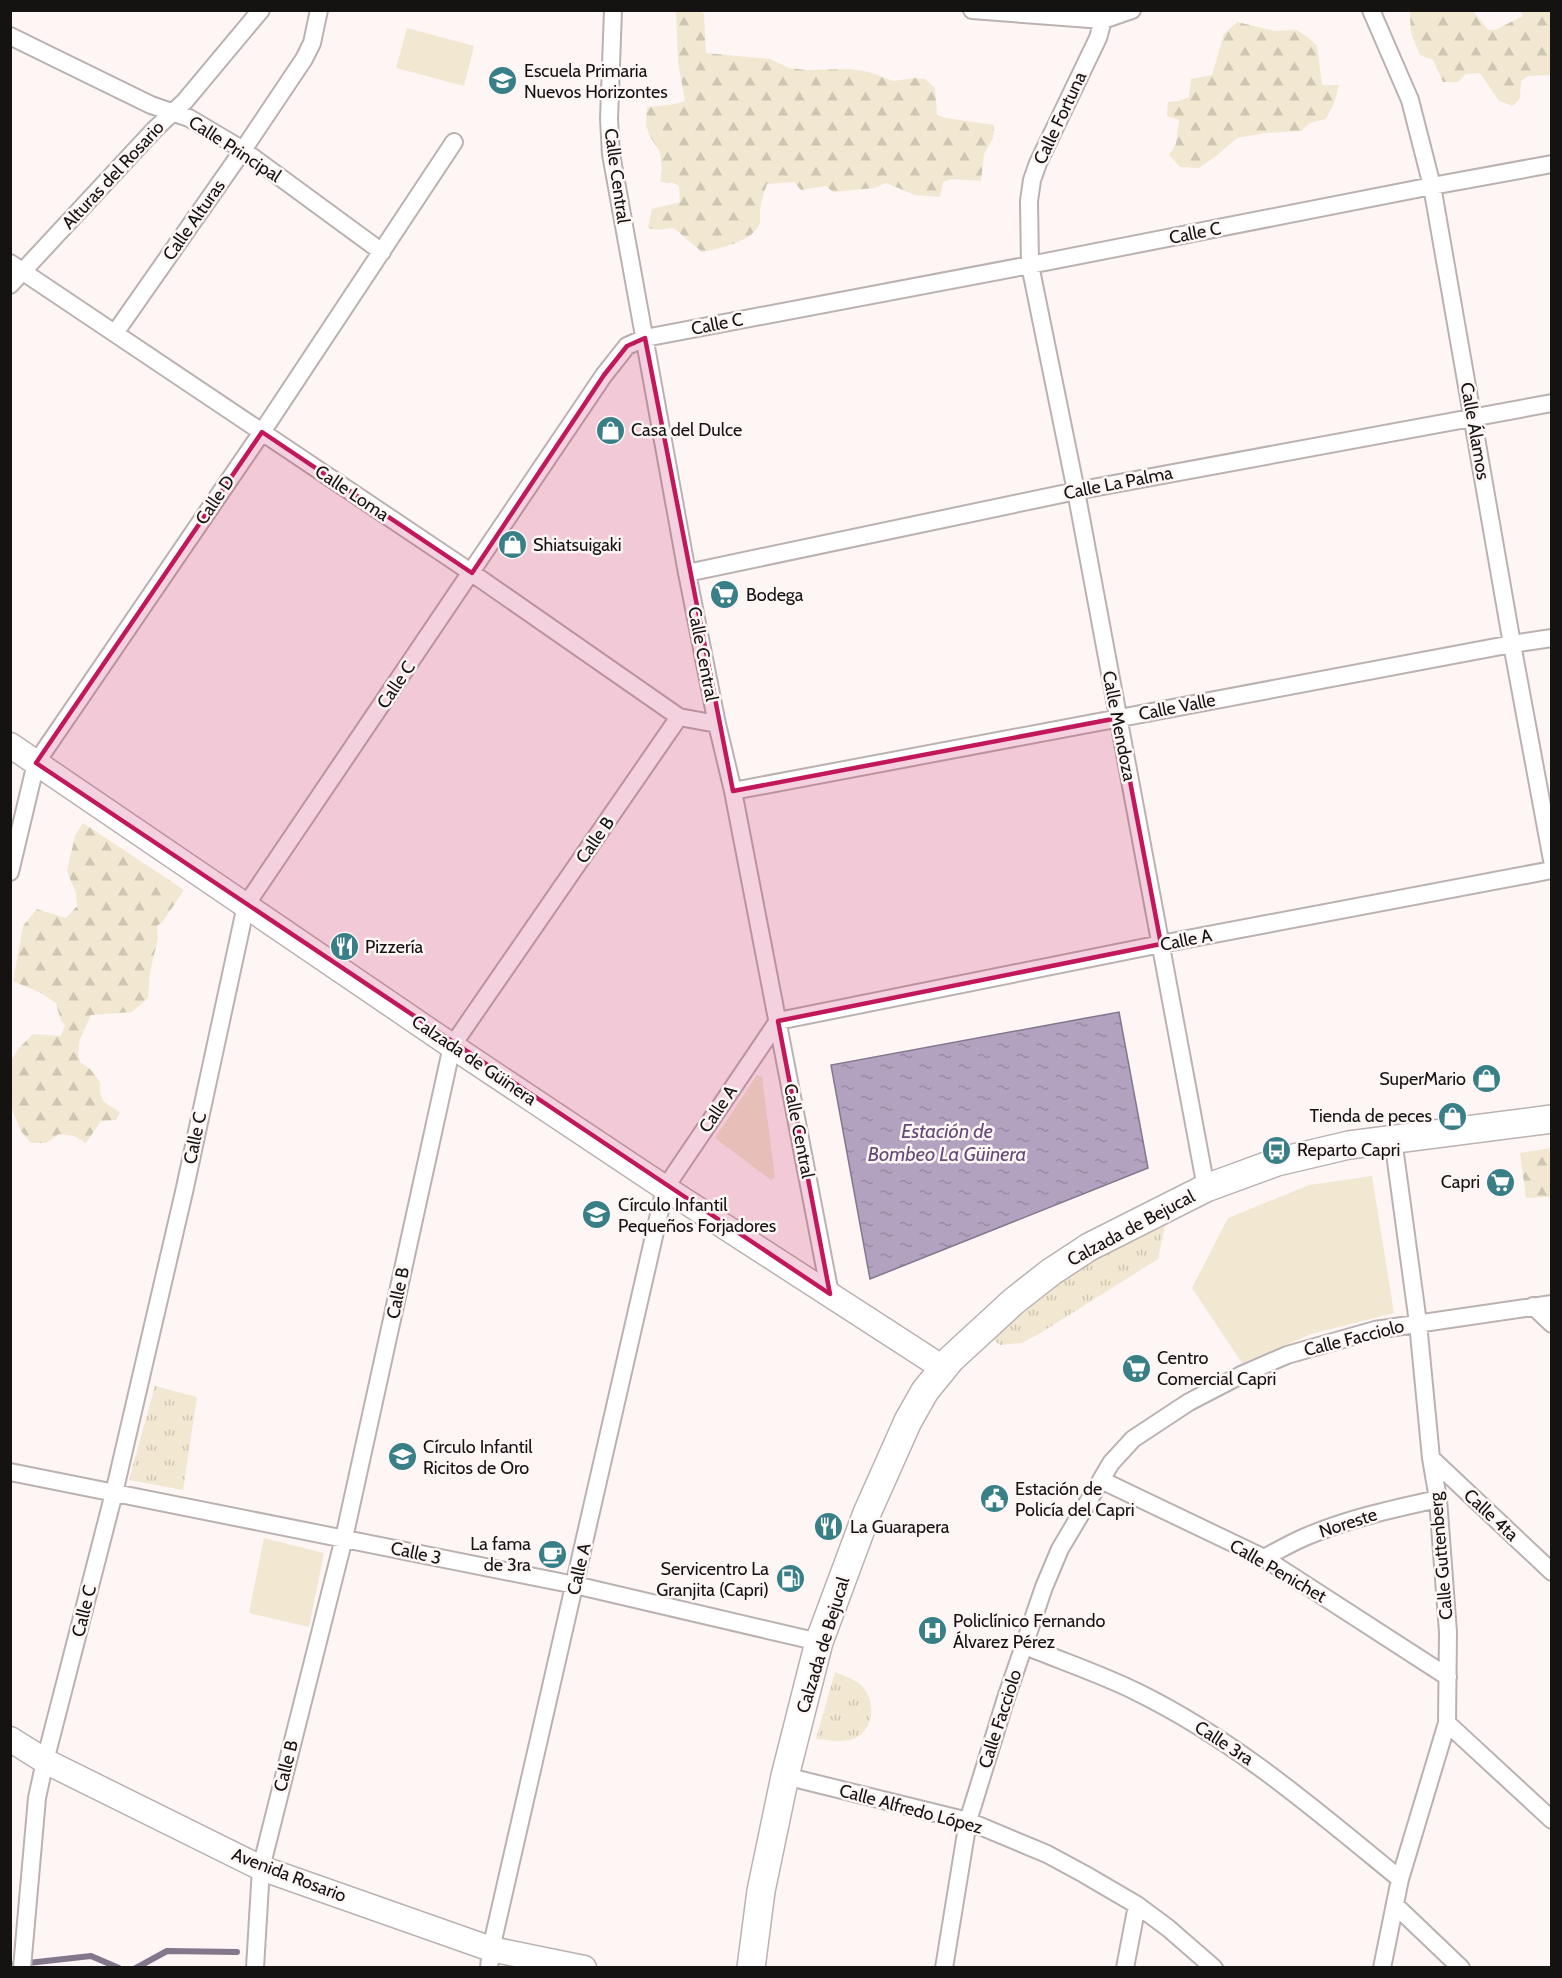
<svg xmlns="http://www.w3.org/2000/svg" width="1562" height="1978" font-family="Cabin,sans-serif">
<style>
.grass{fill:url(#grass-tufts)}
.forest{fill:url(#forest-firs)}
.park{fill:#f2e8d1}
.water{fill:url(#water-ripples);stroke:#83778c;stroke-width:1.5}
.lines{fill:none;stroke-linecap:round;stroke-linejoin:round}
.stream{stroke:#83778c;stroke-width:6}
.street-casing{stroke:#bcb1b1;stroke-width:20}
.secondary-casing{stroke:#bcb1b1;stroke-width:27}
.primary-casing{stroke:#bcb1b1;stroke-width:30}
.street{stroke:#fff;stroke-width:16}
.secondary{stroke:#fff;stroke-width:24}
.primary{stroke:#fff;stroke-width:27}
.marked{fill:#c2185b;fill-opacity:0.2;stroke:#c2185b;stroke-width:4.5;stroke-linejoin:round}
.labels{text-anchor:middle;stroke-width:5;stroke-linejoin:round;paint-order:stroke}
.poi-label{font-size:18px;fill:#151212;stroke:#fef5f5;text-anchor:start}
.street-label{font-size:18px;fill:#151212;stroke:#fef5f5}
.water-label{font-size:20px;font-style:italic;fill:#644b77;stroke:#fef5f5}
</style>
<defs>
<pattern id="grass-tufts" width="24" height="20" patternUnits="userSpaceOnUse" patternTransform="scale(1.5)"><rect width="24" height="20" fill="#f2e8d1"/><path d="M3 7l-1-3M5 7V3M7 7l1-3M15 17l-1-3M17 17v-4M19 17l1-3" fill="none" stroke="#cfc6b2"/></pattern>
<pattern id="forest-firs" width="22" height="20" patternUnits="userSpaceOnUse" patternTransform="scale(1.5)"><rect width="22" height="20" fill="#f2e8d1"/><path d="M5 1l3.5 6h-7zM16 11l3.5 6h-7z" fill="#cfc6b2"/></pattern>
<pattern id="water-ripples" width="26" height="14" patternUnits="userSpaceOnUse" patternTransform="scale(1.5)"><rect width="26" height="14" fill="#b2a2c0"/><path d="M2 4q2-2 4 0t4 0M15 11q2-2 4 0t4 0" fill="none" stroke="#988aa4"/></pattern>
</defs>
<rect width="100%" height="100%" fill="#fef5f5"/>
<path class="grass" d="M1165,1226l-7,33 -116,73 -20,11 -22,2 -8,-6 32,-36 76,-48z
M155,1386l42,11 -14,93 -54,-10z
M835,1672c8,3 18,7 25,12 16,14 16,47 -7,55 -11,4 -25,1 -37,0z"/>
<path class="forest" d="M678,11h22l4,3 2,39 64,6 19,9 17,2 45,-1 18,3 24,9 22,-3 10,1 10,9 2,27 9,3 48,7 -1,13 -9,16 -3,27 -29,-2 -9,3 -3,15 -25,-2 -29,-12 -12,5 -41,4 -7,-6 -25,4 -7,-8 -27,2c-3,9 -7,19 -7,29 -1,3 1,6 0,9 -4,19 -42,27 -58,30l-28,-24 -16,2 -10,-2 4,-19 28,-7 -1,-16 -6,-3 -13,-1 2,-13 -2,-17 -9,-14 -5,-12 1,-19 23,-2 15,-4 -7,-39 -2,-50z
M1410,11h63l15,19h7l28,-14 -3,-5h31v64l-23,1 -7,5 -1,17 -7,8 -14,-5 -19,-28 -14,1 -8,8h-15l-10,-22 -13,-5 -9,-22z
M1237,22l38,9 22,-1 12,8 8,8 5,39h17l-5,18 -8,16 -16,4 -9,8 -36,2 -28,5 -21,18 -17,12 -19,-1 -11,-12 7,-11 3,-24 -12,-4 1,-14 11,-1 10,-4 2,-18 21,-4 12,-41z
M83,823l101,67 -21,31 -6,5 1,12 -8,34 -2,26 -16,14 -41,3 -11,24 -2,15 2,8 10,7 10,13c-1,19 4,21 20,30l-4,8 -15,1 -15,22 -12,-7 -15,-2 -13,9h-15l-10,-12 -10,-24 -1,-45 9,-14 14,-14 28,2 4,-11 -4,-4 -5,-18 -15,-10 -28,-12 10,-55 14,-17 29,9 11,-12 -1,-13 -9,-22 8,-35z
M1551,1148v49l-25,1 -6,-45z"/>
<path class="park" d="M407,28l67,18 -10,40 -68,-18z
M757,1075l5,2 13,100 -4,3 -56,-42z
M1372,1176l22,137 -83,21 -69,29 -50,-75 36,-70 81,-33z
M264,1538l60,15 -15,74 -60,-14z"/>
<path class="water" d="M1119,1012l29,156 -278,111 -39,-214z"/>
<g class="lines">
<path class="stream" d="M10,1965l81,-9 28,12
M136,1968l31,-17 70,1"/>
<defs>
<path id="street" d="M613,10l-4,109 2,35 76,419 30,151 16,67 97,503
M972,10l131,10 29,-10
M1103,10v10l-5,18 -60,125 -6,17 -3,21 1,64 46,226 130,697
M1371,10l39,90 22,86 80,458 40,216
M10,36l141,69 38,13 54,32 139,102
M10,263l462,310 207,144
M10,285l145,-156 30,-28 76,-91
M115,333l128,-183 61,-91 8,-16 7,-33
M687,573l389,-82 476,-88
M733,791l779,-147 40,-6
M10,872l26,-109 226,-331 192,-290
M1533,1306l19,18
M1431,1458l121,114
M10,1472l565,113 244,57
M1101,1480l163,78 184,119
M1264,1558c13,-7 27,-15 41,-21 42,-18 87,-28 133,-38
M1023,1645c38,16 78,29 114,47 98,48 180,119 263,187
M1447,1723l105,97
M785,1776l183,45 79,33 37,20 53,31 31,23 46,40
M1395,1905l66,63
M22,1968l15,-170 8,-37 69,-268 70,-301 62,-287 358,-530 23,-29 18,-8 385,-73 402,-79 120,-22
M255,1968l6,-100 83,-330 108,-492 227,-329 38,7
M489,1968l2,-19 174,-761 113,-167 383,-77 391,-74
M944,1968l24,-147 38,-123 38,-111 16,-38 41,-69 10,-17 22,-24 56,-37 52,-27 46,-20 88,-25 177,-26
M1125,1968l12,-63
M1382,1968l18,-89 47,-156 1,-91 -10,-133 -7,-41 -13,-135 -25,-184"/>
<path id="secondary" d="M10,745l442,301 213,142 278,180
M10,1739l35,22 216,107 230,81 93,19"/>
<path id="primary" d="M751,1968l10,-77 24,-115 34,-134 48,-129 41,-92 17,-30 26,-32 63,-58 37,-29 38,-25 117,-59 71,-26 72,-17 203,-26"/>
</defs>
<use href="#street" class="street-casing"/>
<use href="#secondary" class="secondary-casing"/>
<use href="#primary" class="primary-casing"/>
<use href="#street" class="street"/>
<use href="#secondary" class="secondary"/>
<use href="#primary" class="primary"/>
</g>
<path class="marked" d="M645,338l88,453 385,-73 43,226 -383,77 52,273 -794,-531 226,-331 210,141 132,-198 23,-29z"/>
<defs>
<symbol id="school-disc" viewBox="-11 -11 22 22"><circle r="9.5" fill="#387f88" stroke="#fef5f5"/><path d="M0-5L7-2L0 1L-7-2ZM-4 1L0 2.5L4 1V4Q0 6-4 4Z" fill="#fff"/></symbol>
<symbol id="shop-disc" viewBox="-11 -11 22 22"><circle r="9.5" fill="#387f88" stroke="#fef5f5"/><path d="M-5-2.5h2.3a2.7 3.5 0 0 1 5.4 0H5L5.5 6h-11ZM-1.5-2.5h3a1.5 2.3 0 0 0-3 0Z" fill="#fff"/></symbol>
<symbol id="supermarket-disc" viewBox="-11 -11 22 22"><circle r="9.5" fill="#387f88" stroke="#fef5f5"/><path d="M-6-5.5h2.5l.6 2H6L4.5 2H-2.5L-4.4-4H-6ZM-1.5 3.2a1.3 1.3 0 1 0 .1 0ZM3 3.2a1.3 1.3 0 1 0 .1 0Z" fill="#fff"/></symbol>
<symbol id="restaurant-disc" viewBox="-11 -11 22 22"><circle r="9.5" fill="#387f88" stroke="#fef5f5"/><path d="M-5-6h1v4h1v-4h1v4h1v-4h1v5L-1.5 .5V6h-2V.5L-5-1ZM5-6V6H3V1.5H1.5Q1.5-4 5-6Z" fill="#fff"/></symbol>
<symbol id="bus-disc" viewBox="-11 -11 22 22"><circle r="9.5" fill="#387f88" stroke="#fef5f5"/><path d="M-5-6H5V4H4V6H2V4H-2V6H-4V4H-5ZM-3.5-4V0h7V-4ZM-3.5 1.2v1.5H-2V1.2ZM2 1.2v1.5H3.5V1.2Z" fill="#fff"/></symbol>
<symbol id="civic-disc" viewBox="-11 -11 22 22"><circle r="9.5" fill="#387f88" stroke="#fef5f5"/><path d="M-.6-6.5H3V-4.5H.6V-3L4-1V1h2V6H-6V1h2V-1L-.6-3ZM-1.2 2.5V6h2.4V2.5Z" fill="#fff"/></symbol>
<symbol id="cafe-disc" viewBox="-11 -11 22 22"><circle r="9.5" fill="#387f88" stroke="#fef5f5"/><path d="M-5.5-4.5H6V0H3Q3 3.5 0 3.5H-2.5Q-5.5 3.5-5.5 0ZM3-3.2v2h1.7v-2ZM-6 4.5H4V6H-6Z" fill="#fff"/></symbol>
<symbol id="fuel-disc" viewBox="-11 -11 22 22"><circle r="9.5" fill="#387f88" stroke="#fef5f5"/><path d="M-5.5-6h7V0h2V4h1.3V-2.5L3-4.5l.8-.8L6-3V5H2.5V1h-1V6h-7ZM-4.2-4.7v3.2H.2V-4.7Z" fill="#fff"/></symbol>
<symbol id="hospital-disc" viewBox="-11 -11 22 22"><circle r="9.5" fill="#387f88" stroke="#fef5f5"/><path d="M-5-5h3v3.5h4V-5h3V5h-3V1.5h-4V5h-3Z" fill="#fff"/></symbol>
</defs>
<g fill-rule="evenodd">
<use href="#school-disc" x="486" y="64" width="33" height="33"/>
<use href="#shop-disc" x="594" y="414" width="33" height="33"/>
<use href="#shop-disc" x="496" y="528" width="33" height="33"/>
<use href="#supermarket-disc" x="708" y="578" width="33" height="33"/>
<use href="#restaurant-disc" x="328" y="930" width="33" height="33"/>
<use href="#shop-disc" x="1470" y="1062" width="33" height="33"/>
<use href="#shop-disc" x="1436" y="1100" width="33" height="33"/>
<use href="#bus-disc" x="1260" y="1134" width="33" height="33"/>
<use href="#supermarket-disc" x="1484" y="1166" width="33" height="33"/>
<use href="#school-disc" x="580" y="1198" width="33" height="33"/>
<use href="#supermarket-disc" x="1120" y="1352" width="33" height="33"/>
<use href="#school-disc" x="386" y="1440" width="33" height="33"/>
<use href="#civic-disc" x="978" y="1482" width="33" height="33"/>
<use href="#restaurant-disc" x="812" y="1510" width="33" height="33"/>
<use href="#cafe-disc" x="536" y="1538" width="33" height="33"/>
<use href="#fuel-disc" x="774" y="1562" width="33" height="33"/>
<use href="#hospital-disc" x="916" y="1614" width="33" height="33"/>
</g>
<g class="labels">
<g class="poi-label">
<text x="524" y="77">Escuela Primaria<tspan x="524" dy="21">Nuevos Horizontes</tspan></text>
<text x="631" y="436">Casa del Dulce</text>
<text x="533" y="551">Shiatsuigaki</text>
<text x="746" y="601">Bodega</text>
<text x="365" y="953">Pizzería</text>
<text x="1466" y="1085" text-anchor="end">SuperMario</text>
<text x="1432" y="1122" text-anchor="end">Tienda de peces</text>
<text x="1297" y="1156">Reparto Capri</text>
<text x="1480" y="1188" text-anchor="end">Capri</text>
<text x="618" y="1211">Círculo Infantil<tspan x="618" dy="21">Pequeños Forjadores</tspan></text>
<text x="1157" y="1364">Centro<tspan x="1157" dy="21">Comercial Capri</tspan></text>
<text x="423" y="1453">Círculo Infantil<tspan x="423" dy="21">Ricitos de Oro</tspan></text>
<text x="1015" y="1495">Estación de<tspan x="1015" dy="21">Policía del Capri</tspan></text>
<text x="850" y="1533">La Guarapera</text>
<text x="531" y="1550" text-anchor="end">La fama<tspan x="531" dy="21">de 3ra</tspan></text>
<text x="769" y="1575" text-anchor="end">Servicentro La<tspan x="769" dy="21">Granjita (Capri)</tspan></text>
<text x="953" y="1627">Policlínico Fernando<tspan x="953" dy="21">Álvarez Pérez</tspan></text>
</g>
<g class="street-label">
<text transform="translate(1060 118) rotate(-65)" y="6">Calle Fortuna</text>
<text transform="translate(235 149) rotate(33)" y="6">Calle Principal</text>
<text transform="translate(113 175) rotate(-47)" y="6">Alturas del Rosario</text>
<text transform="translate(617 176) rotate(82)" y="6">Calle Central</text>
<text transform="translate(194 220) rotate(-55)" y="6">Calle Alturas</text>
<text transform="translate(1195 233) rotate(-11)" y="6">Calle C</text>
<text transform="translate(717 324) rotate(-11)" y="6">Calle C</text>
<text transform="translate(1475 431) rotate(80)" y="6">Calle Álamos</text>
<text transform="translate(1118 483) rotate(-11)" y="6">Calle La Palma</text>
<text transform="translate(352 493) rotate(34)" y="6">Calle Loma</text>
<text transform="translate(215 500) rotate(-56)" y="6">Calle D</text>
<text transform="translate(703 654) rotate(79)" y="6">Calle Central</text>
<text transform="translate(396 685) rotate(-56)" y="6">Calle C</text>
<text transform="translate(1177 707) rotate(-11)" y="6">Calle Valle</text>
<text transform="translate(1119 726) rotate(79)" y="6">Calle Mendoza</text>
<text transform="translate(595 840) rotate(-55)" y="6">Calle B</text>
<text transform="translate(1186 940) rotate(-11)" y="6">Calle A</text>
<text transform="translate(474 1060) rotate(34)" y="6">Calzada de Güinera</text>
<text transform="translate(718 1109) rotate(-56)" y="6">Calle A</text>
<text transform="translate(799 1131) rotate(79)" y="6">Calle Central</text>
<text transform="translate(195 1138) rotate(-78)" y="6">Calle C</text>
<text transform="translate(1131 1228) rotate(-28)" y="6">Calzada de Bejucal</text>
<text transform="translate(398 1293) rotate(-78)" y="6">Calle B</text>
<text transform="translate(1354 1338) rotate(-14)" y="6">Calle Facciolo</text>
<text transform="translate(1491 1515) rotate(43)" y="6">Calle 4ta</text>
<text transform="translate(1348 1523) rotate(-18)" y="6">Noreste</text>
<text transform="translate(416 1553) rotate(12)" y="6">Calle 3</text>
<text transform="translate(1441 1556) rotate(-95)" y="6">Calle Guttenberg</text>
<text transform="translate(579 1569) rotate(-77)" y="6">Calle A</text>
<text transform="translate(1278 1571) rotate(30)" y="6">Calle Penichet</text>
<text transform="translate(84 1611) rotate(-76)" y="6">Calle C</text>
<text transform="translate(823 1645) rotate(-73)" y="6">Calzada de Bejucal</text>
<text transform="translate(1000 1719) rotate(-72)" y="6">Calle Facciolo</text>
<text transform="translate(1224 1743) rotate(33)" y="6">Calle 3ra</text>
<text transform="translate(286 1766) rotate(-76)" y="6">Calle B</text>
<text transform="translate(911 1809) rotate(15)" y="6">Calle Alfredo López</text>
<text transform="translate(289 1875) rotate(21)" y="6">Avenida Rosario</text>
</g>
<g class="water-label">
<text x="947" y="1138">Estación de<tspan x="947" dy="23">Bombeo La Güinera</tspan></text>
</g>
</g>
<rect width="1562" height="1978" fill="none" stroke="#151212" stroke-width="24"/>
</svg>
